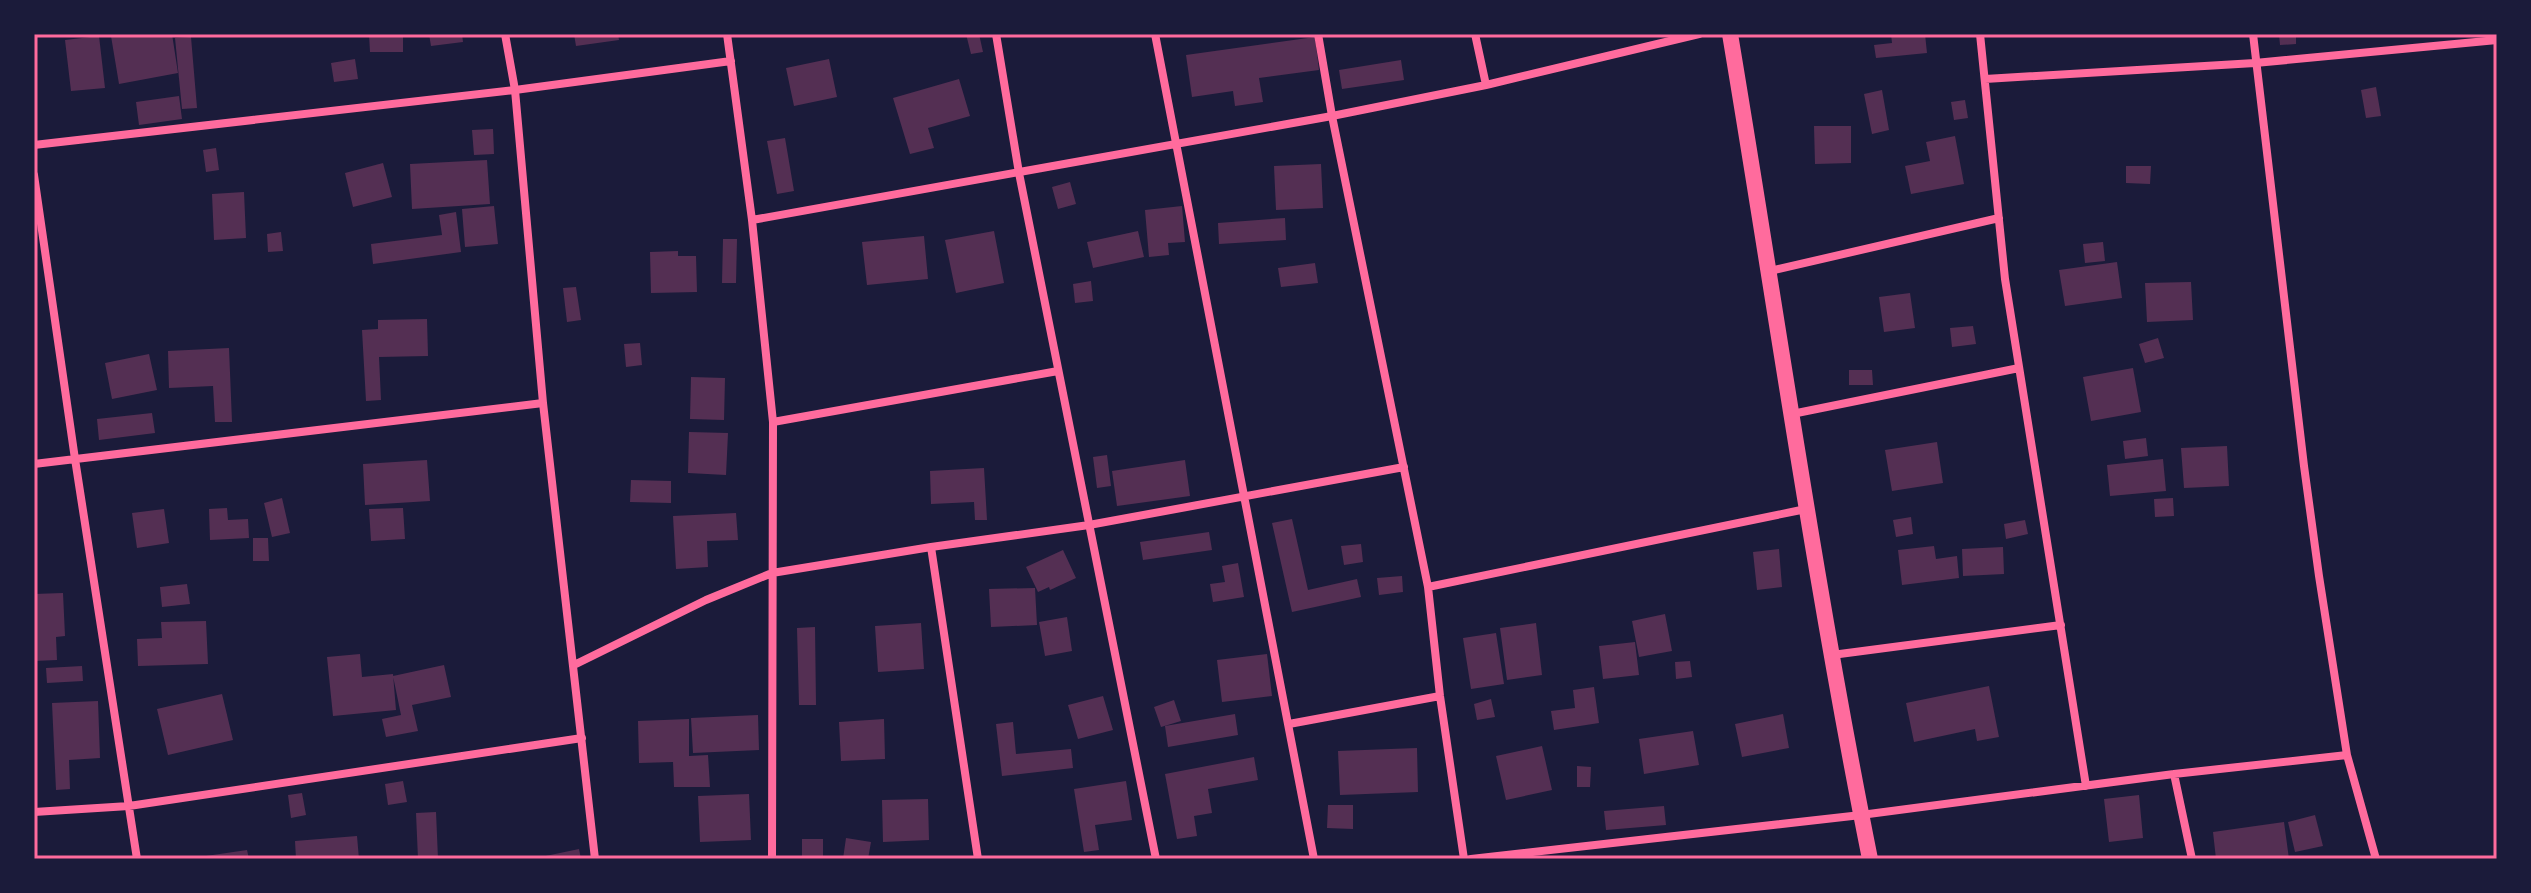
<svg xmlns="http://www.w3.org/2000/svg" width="2531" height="893" font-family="Cabin,sans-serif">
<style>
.building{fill:#542f53}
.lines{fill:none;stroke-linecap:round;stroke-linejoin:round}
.minor{stroke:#ff6b9d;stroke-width:8}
.secondary{stroke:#ff6b9d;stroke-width:16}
.neatline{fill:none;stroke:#ff6b9d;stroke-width:3}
</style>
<rect width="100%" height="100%" fill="#1b1b3a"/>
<path class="building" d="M122,34h50l6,39 -59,11 -8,-48z
M369,34h34v18h-33z
M429,34h33l1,8 -32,4z
M574,34h44l1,6 -43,6z
M966,34h13l4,18 -12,2z
M1891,34h34l2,19 -51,5 -2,-13 18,-2z
M2279,34h17v10l-16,1z
M99,36l6,52 -34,3 -6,-51z
M191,37l6,71 -15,1 -7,-71z
M1315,37l4,33 -60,8 4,24 -28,4 -2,-15 -41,6 -6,-42z
M355,59l3,20 -24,3 -3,-19z
M829,59l8,38 -43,9 -8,-38z
M1401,60l3,20 -62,9 -3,-19z
M959,79l11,37 -42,12 6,20 -24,6 -17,-56z
M2376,87l5,29 -15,2 -5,-28z
M1882,90l7,40 -17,4 -8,-40z
M179,96l3,23 -43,6 -3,-23z
M1965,100l3,18 -14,2 -3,-18z
M1814,126h37v37l-36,1z
M493,129l1,25 -20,1 -2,-25z
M1955,136l9,48 -53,10 -6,-28 25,-5 -4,-19z
M785,138l9,53 -17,3 -10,-53z
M216,148l3,22 -13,2 -3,-22z
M487,160l3,44 -78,5 -2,-45z
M383,163l9,34 -39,10 -8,-34z
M1321,164l2,44 -47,2 -2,-44z
M2126,166h25l-1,18 -24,-1z
M1070,182l6,22 -18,5 -6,-22z
M244,192l2,46 -32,2 -2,-46z
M494,206l4,38 -33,3 -3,-38z
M1182,206l3,36 -17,1 1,12 -20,2 -4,-47z
M456,212l5,40 -88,12 -2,-20 71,-9 -3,-20z
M1285,218l1,22 -67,4 -1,-21z
M994,231l10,52 -48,10 -11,-53z
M1138,231l6,26 -51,11 -6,-26z
M281,232l2,19 -15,1 -1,-18z
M924,236l4,43 -61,6 -5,-43z
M723,239h14l-1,44h-14z
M2103,242l2,19 -20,2 -2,-19z
M678,251v5h18l1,36 -46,1 -1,-41z
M2117,262l5,36 -57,8 -6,-36z
M1315,263l3,20 -37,4 -3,-19z
M1091,281l2,20 -18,2 -2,-19z
M2191,282l2,38 -46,2 -2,-39z
M576,287l5,33 -14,2 -4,-34z
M1910,293l5,35 -31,4 -5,-35z
M427,319l1,37 -49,1 2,43 -15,1 -4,-71 16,-1v-9z
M1973,326l3,18 -24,3 -2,-19z
M2158,338l6,20 -19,5 -6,-19z
M640,343l2,22 -16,2 -2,-23z
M229,348l3,74h-17l-2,-36 -44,2 -1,-37z
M149,354l8,36 -45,9 -7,-36z
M2133,368l8,44 -50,9 -8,-44z
M1849,370h23l1,15h-24z
M691,377l34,1 -1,42 -34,-1z
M152,413l3,20 -56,7 -2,-21z
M689,432l39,1 -2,42 -38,-2z
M2146,438l2,18 -23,3 -2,-18z
M1937,442l6,41 -51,8 -7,-41z
M2227,446l2,40 -45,2 -3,-40z
M1107,455l4,31 -14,2 -4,-31z
M2163,459l3,32 -56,5 -3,-31z
M427,460l3,41 -65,4 -2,-41z
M1185,460l5,36 -73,10 -5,-35z
M984,468l3,52h-12l-1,-18 -43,2 -1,-33z
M631,480l40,1v22l-41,-1z
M282,498l8,35 -18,4 -8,-34z
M2173,498l1,18 -19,1 -1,-18z
M227,508l1,12 20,-1 1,19 -39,2 -1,-31z
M403,508l2,31 -34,2 -2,-32z
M164,509l5,34 -32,5 -5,-35z
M736,513l2,27 -31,1 1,26 -32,2 -3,-53z
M1911,517l2,17 -17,3 -3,-17z
M1292,519l16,71 49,-11 4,18 -69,15 -20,-89z
M2025,520l3,14 -22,5 -2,-15z
M1209,532l3,18 -69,10 -3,-18z
M253,538h15l1,23h-16z
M1361,544l2,18 -19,3 -3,-19z
M1934,546l2,13 21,-3 2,22 -57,7 -4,-35z
M2003,547l1,27 -41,2 -1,-27z
M1779,549l3,38 -25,3 -4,-38z
M1063,550l13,28 -26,12 -1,-3 -11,5 -12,-25z
M1238,563l6,34 -31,5 -3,-18 15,-2 -3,-16z
M1402,576l1,16 -24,3 -2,-17z
M187,584l3,20 -28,3 -2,-20z
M1035,588l2,37 -46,2 -2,-38z
M63,593l2,43 -9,1 1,23 -23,1v-67z
M1665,614l7,37 -33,6 -7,-36z
M1067,617l5,34 -27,5 -6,-34z
M206,621l2,43 -70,2 -1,-27 25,-1 -1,-16z
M921,623l3,46 -46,3 -3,-46z
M1536,623l6,52 -35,5 -7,-52z
M815,627l1,78h-17l-2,-77z
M1496,633l8,51 -33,5 -8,-51z
M1635,642l4,33 -36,4 -4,-33z
M360,654l2,23 31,-3 3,36 -63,6 -6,-59z
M1267,654l5,42 -50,6 -5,-42z
M1690,661l2,16 -16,2 -1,-17z
M444,665l7,32 -39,8 6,26 -32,6 -4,-18 19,-4 -8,-39z
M82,666l1,15 -36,2 -1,-15z
M1989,686l10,51 -22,4 -2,-12 -61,13 -8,-39z
M1594,687l5,36 -45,7 -3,-19 24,-3 -2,-18z
M222,694l11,46 -65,15 -11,-46z
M1103,696l10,34 -35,9 -10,-34z
M1491,699l4,18 -18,3 -3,-16z
M1174,700l7,21 -20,6 -7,-20z
M98,701l2,57 -31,2 1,29 -14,1 -4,-87z
M1235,714l3,21 -70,12 -3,-21z
M1783,714l6,34 -47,9 -7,-33z
M758,715l1,35 -66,3 -2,-35z
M689,719v37l19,-1 2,32h-36l-1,-25 -34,1 -1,-42z
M884,719l1,40 -44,2 -2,-39z
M1013,722l3,32 55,-5 2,19 -71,8 -6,-52z
M1693,731l6,34 -55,9 -5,-35z
M1542,746l10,44 -46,10 -10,-44z
M1417,748l1,44 -78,3 -2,-44z
M1254,757l4,23 -50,9 4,24 -18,3 3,20 -20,3 -12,-65z
M1577,766l14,1 -1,20h-13z
M403,781l4,21 -19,3 -3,-21z
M1126,781l6,39 -37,5 4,25 -15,2 -10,-63z
M302,793l4,22 -15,3 -3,-23z
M749,794l2,46 -51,2 -2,-46z
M2139,795l4,43 -34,4 -5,-43z
M928,799l1,41 -46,2 -1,-42z
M1328,805h25v24l-26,-1z
M1664,806l2,19 -60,5 -2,-19z
M436,812l2,47h-20l-2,-46z
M2315,815l8,31 -28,6 -7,-30z
M2284,822l5,37h-73l-3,-27z
M357,836l2,23h-63l-1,-18z
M846,838l25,4 -3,17h-25z
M802,839h21v20h-21z
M579,849l2,10h-44l-1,-1z
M247,850l2,9h-49l-1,-2z"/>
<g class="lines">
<path class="minor" d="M505,34l10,56 28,313 52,456
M727,34l25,186 21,202 -1,437
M996,34l23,139 137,686
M1155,34l159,825
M1318,34l14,82 96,471 12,109 24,163
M1475,34l11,51
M1980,34l25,245 81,507
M2253,34l51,432 15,110 28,179 29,104
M1985,79l270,-16 242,-23
M34,145l481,-55 216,-29
M34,175l41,284 62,400
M752,220l580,-104 154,-31 213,-51
M1770,271l229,-53
M1792,414l227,-46
M773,422l285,-51
M34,464l509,-61
M931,547l47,312
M1428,587l378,-78
M1832,655l229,-30
M574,665l132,-65 66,-27 159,-26 158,-22 315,-58
M1289,724l151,-28
M2174,774l18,85
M34,812l95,-6 453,-68
M1471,859l390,-44 313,-41 173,-19"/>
<path class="secondary" d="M1730,34c46,275 85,551 140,825"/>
</g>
<rect width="2531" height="893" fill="none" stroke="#1b1b3a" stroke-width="72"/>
<rect x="36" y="36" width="2459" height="821" class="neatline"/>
</svg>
